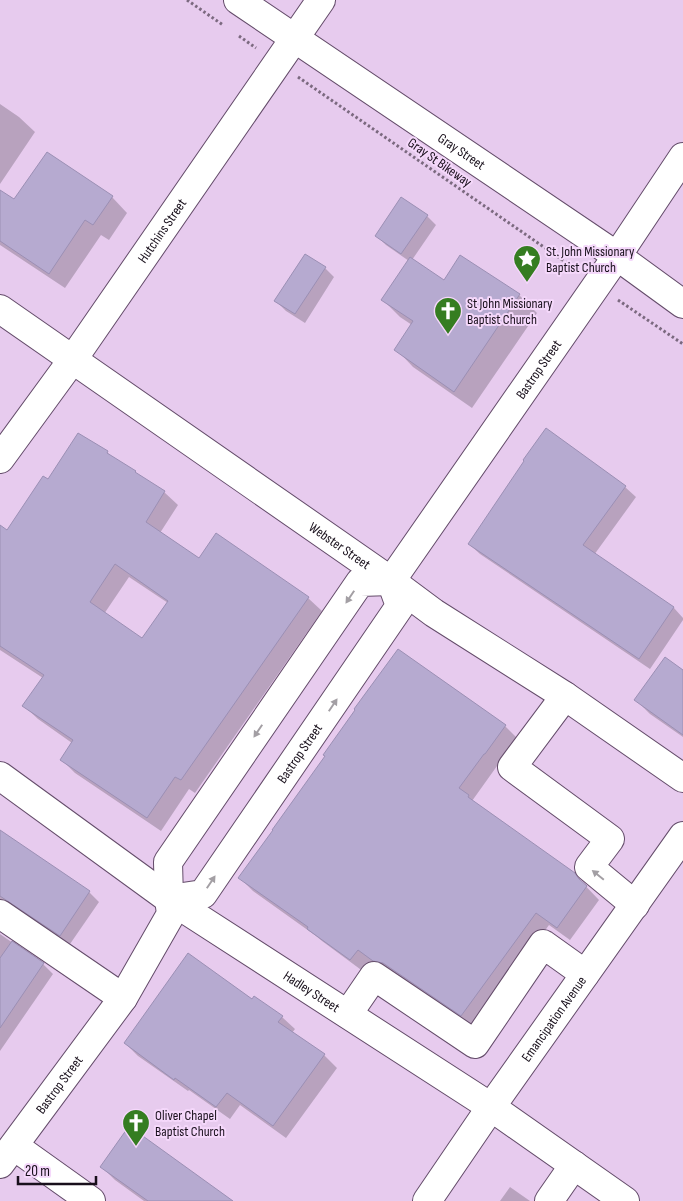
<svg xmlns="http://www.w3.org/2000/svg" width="683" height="1201" font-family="'Sofia Sans Condensed',sans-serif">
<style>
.shadow{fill:#0003;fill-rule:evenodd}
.building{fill:#b6aad0;stroke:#9b8fb4;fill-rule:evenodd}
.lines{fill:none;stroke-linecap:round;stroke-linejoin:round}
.minor-casing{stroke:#644c6a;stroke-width:30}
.major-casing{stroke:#644c6a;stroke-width:30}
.path{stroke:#7b697f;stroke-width:3;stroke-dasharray:2.5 2.5;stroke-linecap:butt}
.minor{stroke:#fff;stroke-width:28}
.major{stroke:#fff;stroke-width:28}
.oneway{fill:#a39fa4}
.labels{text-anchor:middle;stroke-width:4;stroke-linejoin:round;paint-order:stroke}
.street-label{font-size:14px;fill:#180f1b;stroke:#f5d8fb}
.poi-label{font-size:14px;fill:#180f1b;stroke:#f5d8fb;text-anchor:start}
</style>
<rect width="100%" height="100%" fill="#e7cbee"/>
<path class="shadow" d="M0,104l19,13 16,15 -35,52z
M0,191l15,10 97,-4 15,16 -18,27 -8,-5 -36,53 -65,-43z
M427,216l9,9 -24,35 32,21 17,-24 58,38 18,18 -65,95 -59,-41 -17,-18 16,-24 -12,-8 -17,-17 26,-39 -23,-16 -10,-10z
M325,268l9,9 -29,46 -19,-12 -10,-10z
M107,452l5,6 52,34 14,13 -18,28 40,26 108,39 14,13 -127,182 -6,-4 -28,42 -86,-58 -14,-14 11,-16 -34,-24 -14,-13 19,-28 -43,-28v-108l49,-61zM129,577l39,26 -25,37 -39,-26z
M625,487l11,10 -42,58 80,53 9,10v2l-33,49 -170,-115 -11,-10z
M683,672v65l-33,-23 -14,-14z
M505,726l13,13 -20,27h-1l-25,35 102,73 25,26 -29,40 -21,-15 -74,103 -87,-55 -17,-11 -7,10 -42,-31 -6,-5 -63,-45 -13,-13z
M0,832l89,60 10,10 -29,42 -51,-34 -8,-3 -11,5z
M0,934l43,30 10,10 -53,77z
M252,1000l30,17 13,12 -3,4 32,22 13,13 -51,70 -46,-33 -10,14 -41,-29 -1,1 -50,-35 -13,-13z
M102,1167l129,34h-87l-29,-21z
M510,1187l20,14h-30z"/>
<path class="building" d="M47,152l66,44 -20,29 -8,-5 -36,54 -49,-33v-51l14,9z
M401,197l27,18 -27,39 -26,-18z
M305,254l21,13 -31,47 -21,-13z
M460,255l60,39 -66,98 -60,-42 19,-29 -32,-21 29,-43 34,23z
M546,428l80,58 -43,59 91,62 -35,52 -171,-115 56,-83 -1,-1z
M78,433l30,18 -1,2 29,18 -1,1 30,19 -19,31 53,36 17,-25 93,64 -128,183 -6,-3 -28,41 -87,-58 13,-20 -51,-34 22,-31 -44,-29v-121l7,5 36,-54 5,3zM115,564l53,37 -26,37 -52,-36z
M398,649l108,76 -21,29h-1l-25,34 10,7 -1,2 107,76 4,6 8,7 -30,42 -21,-15 -75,103 -78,-53 -10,-2 -15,-11 -8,10 -43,-31 1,-2 -70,-49 35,-48h-1l53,-74 -2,-1 32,-45 -1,-1z
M665,657l18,13v65l-49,-35z
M0,830l90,61 -30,45 -60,-40z
M12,941l32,22 -44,65v-70z
M188,953l64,46 2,-3 29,20 -5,6 47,32 -52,72 -46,-33 -11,14 -41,-29 -1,2 -50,-37z
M129,1126l104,75h-85l-48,-34z"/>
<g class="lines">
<defs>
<g id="minor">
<path id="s1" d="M238,0l379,256 66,48"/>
<path id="s2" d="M0,309l391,272 43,32 131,83 118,82"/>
<path id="s3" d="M0,459l73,-100 248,-359"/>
<path id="s4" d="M391,581l226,-325 66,-99"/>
<path d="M565,696l-53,71 98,72 -21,28 46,38"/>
<path id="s5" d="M0,776l169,123 322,208 134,94"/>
<path id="s6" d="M169,899l34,-5 197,-288 -9,-25"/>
<path d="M0,914l123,84"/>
<path d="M348,1014l26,-38 101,68 68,-100 42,30"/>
<path d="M14,1146l77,55"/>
<path id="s7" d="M0,1164l123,-166 48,-84 -2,-15 -1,-37 192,-280 31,-1"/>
<path d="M549,1201l25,-36"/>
</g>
<g id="major">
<path id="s8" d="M427,1201l64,-94 192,-271"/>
</g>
</defs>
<use href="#minor" class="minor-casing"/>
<use href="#major" class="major-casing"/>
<path class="path" d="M187,0l36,25
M239,36l17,12
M298,77l279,193
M618,300l65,44"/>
<use href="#minor" class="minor"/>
<use href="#major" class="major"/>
</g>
<defs><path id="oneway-solid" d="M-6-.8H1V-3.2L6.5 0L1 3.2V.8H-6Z" transform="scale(1.25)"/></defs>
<g class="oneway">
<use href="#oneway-solid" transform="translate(350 597) rotate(124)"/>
<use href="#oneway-solid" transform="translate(333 705) rotate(-56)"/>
<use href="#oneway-solid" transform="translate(258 731) rotate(124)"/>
<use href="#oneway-solid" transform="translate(598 875) rotate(-141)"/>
<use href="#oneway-solid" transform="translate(211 882) rotate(-56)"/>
</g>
<defs>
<symbol id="sight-pin" viewBox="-11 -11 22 30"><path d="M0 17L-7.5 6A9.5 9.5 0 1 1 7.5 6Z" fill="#357d21" stroke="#f5d8fb"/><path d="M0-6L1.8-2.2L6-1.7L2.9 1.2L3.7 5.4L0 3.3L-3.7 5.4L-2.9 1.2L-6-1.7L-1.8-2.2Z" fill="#fff"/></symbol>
<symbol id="church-pin" viewBox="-11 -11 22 30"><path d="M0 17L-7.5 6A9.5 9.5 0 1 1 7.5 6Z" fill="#357d21" stroke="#f5d8fb"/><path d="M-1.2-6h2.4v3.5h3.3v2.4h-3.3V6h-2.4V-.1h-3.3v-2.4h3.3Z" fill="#fff"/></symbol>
</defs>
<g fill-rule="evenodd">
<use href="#sight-pin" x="511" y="243" width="32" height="43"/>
<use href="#church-pin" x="432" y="295" width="32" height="43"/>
<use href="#church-pin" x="120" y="1107" width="32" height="43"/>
</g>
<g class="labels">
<g class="street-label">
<text dy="5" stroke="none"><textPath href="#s1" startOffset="270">Gray Street</textPath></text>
<text transform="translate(440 162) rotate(35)" y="5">Gray St Bikeway</text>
<text dy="5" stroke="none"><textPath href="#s3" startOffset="280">Hutchins Street</textPath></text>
<text dy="5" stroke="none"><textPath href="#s4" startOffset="258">Bastrop Street</textPath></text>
<text dy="5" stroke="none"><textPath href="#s2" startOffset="414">Webster Street</textPath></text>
<text dy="5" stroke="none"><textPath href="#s6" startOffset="205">Bastrop Street</textPath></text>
<text dy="5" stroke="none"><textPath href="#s5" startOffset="379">Hadley Street</textPath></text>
<text dy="5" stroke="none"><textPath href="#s8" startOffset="222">Emancipation Avenue</textPath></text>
<text dy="5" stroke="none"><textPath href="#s7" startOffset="99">Bastrop Street</textPath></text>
</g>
<g class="poi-label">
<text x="546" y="256">St. John Missionary<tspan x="546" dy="16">Baptist Church</tspan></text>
<text x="467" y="308">St John Missionary<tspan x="467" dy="16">Baptist Church</tspan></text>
<text x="155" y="1120">Oliver Chapel<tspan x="155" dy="16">Baptist Church</tspan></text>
</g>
</g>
<path d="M18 1176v8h78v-8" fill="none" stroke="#180f1b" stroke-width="2.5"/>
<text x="25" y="1176" font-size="15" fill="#180f1b" stroke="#f5d8fb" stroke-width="4" paint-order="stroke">20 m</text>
</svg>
